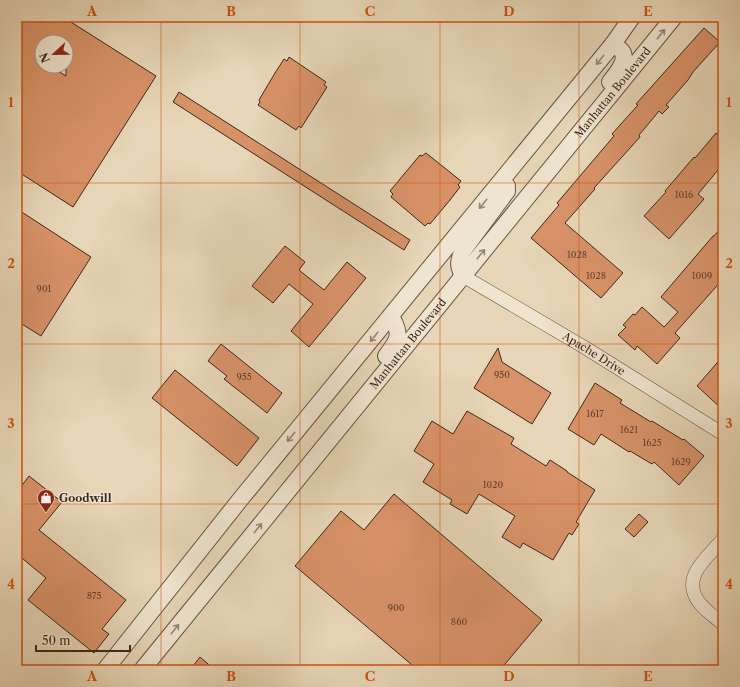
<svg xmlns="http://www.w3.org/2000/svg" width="740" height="687" font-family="'Libre Caslon Text',serif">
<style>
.building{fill:#d89268;stroke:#3c281a;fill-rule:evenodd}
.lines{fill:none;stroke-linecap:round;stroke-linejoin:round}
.minor-casing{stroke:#675441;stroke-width:14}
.tertiary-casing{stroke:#675441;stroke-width:18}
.minor{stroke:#efe4d0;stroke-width:13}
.tertiary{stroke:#efe4d0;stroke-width:16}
.oneway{stroke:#968675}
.grid{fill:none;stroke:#ce520e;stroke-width:1;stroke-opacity:0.55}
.labels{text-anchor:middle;stroke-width:3;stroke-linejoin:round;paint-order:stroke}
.number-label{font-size:9px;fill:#63422e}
.street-label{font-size:11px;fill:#3c281a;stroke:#efe4d0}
.poi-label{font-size:11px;font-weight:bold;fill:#3c281a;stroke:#efe4d0;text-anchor:start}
.neatline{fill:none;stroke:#ce520e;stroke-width:1.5}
.grid-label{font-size:13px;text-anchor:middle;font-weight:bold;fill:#ce520e}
</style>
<rect width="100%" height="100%" fill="#e7d6b7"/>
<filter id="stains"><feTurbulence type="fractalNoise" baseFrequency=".005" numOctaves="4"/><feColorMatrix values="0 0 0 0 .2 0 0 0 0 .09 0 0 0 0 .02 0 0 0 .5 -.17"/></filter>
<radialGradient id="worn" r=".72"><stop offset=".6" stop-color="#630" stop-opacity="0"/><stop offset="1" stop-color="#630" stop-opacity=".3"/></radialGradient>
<path class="building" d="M17,17h46l93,59 -83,131 -56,-36zM42,42h24v34l-16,-10h-8z
M704,28l16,14 -27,30 -5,8 -22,25 3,2 -7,7 -3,-3 -14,17 -6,7 1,2 -46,51 1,1 -30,34 58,50 -22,25 -70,-60 28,-33 -2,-2 57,-67 -2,-2 26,-29 -2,-1z
M289,57l37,25 -2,3 3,2 -26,41 -2,-2 -3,4 -38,-25 2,-3 -1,-2 16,-27 9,-14 3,2z
M179,92l231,148 -6,10 -231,-148z
M716,133l7,6v25l-25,30 6,5 -35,40 -25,-23 22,-24 -1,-1 29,-34 1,1z
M426,153l35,28 -3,4 2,2 -10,13 -20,24 -2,-1 -3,3 -34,-29 2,-3 -3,-3 30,-36 2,1z
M17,209l74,48 -50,79 -24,-15z
M723,226v53l-48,54 5,5 -23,26 -20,-18 -2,4 -17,-15 8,-8 -3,-2 10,-11 2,1 7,-8 22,20 14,-15 -17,-15 52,-61h1z
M285,246l20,16 -6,8 25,20 23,-28 19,16 -57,69 -18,-16 22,-27 -24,-20 -16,19 -21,-17z
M221,344l61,49 -15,20 -43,-34 3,-3 -19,-15z
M498,348l4,14 49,31 -19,31 -58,-36z
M723,356v54l-26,-24z
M175,370l84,68 -22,28 -85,-68z
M595,383l27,17 -2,3 31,19 1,-1 31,19 1,-1 20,17 -25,29 -25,-23 -2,2 -22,-13 -1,1 -28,-18 -7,11 -26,-16z
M467,411l47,27 -3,6 35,22 4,-6 17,11v1l28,18 -19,32 3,2 -7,11 -3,-2 -16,27 -30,-17 -3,5 -18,-11 13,-21 -36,-22 -12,20 -17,-10 2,-4 -29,-18 11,-18 -20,-13 18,-30 21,13z
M29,476l33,26 -23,28 87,70 -24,29 7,5 -15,19 -66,-53 18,-22 -29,-24v-62z
M394,494l148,126 -42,50h-82l-123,-104 46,-55 23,19z
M639,514l9,8 -14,15 -9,-8z
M200,657l15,13h-25z"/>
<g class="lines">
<defs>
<g id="minor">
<path id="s1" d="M463,276l121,71 139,87"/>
<path d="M723,539c-15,18 -42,37 -25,62 6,9 17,16 25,23"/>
</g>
<g id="tertiary">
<path d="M610,82c5,-7 17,-19 13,-29 -2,-4 -7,-7 -10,-9"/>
<path d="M463,276c-5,-10 -5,-14 -1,-24l45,-61v-5"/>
<path d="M386,356c13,-17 16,-21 5,-40"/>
<path d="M105,670l134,-169 374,-457 19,-27"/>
<path id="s2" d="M142,670l532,-653"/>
</g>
</defs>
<use href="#minor" class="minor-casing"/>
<use href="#tertiary" class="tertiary-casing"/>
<use href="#minor" class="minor"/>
<use href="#tertiary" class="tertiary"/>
</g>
<defs><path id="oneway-shaft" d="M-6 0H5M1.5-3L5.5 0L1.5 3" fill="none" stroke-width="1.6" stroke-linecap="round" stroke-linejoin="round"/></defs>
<g class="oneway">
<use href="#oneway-shaft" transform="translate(661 34) rotate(-51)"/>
<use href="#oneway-shaft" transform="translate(600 60) rotate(129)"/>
<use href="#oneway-shaft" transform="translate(483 204) rotate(129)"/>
<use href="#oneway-shaft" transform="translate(481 254) rotate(-51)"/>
<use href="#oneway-shaft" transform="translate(374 337) rotate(129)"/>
<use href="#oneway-shaft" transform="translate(291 437) rotate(129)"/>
<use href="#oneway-shaft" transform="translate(258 528) rotate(-51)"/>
<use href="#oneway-shaft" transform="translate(175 629) rotate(-51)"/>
</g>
<path class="grid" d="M161,17v653M300,17v653M440,17v653M579,17v653M17,183h706M17,344h706M17,504h706"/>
<defs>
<symbol id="shop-pin" viewBox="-11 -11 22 30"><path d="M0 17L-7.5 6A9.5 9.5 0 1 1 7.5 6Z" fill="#8f2418" stroke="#efe4d0"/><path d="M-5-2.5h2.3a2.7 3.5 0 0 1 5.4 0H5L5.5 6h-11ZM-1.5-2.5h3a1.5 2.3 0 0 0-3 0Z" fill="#fff"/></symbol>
</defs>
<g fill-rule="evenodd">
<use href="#shop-pin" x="36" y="488" width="20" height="27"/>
</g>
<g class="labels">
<g class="number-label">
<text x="684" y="198">1016</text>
<text x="577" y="258">1028</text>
<text x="596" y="279">1028</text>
<text x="702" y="279">1009</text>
<text x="44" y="292">901</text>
<text x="502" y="378">950</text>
<text x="244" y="380">955</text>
<text x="595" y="417">1617</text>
<text x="629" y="433">1621</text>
<text x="652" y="446">1625</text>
<text x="681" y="465">1629</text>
<text x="493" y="488">1020</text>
<text x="94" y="599">875</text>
<text x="396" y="611">900</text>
<text x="459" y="625">860</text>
</g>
<g class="street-label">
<text dy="4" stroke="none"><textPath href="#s2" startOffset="745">Manhattan Boulevard</textPath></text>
<text dy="4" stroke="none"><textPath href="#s2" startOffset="421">Manhattan Boulevard</textPath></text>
<text dy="4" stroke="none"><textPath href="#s1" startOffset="152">Apache Drive</textPath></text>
</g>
<g class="poi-label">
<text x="59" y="502">Goodwill</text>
</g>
</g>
<rect width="740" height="687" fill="none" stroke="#e7d6b7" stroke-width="44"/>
<g transform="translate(54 54) rotate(248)"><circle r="19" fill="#efe4d0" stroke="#a79987"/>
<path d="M0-3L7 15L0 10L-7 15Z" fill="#8f2418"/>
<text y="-6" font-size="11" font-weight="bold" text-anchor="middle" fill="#3c281a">N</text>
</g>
<path d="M36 645v6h94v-6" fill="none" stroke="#3c281a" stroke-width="2"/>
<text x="42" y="645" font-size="12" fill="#3c281a" stroke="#efe4d0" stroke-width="3" paint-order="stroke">50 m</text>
<rect x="22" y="22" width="696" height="643" class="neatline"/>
<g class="grid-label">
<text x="92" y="16">A</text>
<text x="231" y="16">B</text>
<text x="370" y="16">C</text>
<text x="509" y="16">D</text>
<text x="648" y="16">E</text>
<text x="11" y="107">1</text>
<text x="729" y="107">1</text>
<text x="11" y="268">2</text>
<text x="729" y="268">2</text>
<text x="11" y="428">3</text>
<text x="729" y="428">3</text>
<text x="11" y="589">4</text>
<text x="729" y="589">4</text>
<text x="92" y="681">A</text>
<text x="231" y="681">B</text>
<text x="370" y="681">C</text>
<text x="509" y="681">D</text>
<text x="648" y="681">E</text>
</g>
<rect width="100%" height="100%" filter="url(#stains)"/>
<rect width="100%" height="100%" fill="url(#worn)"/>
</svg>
